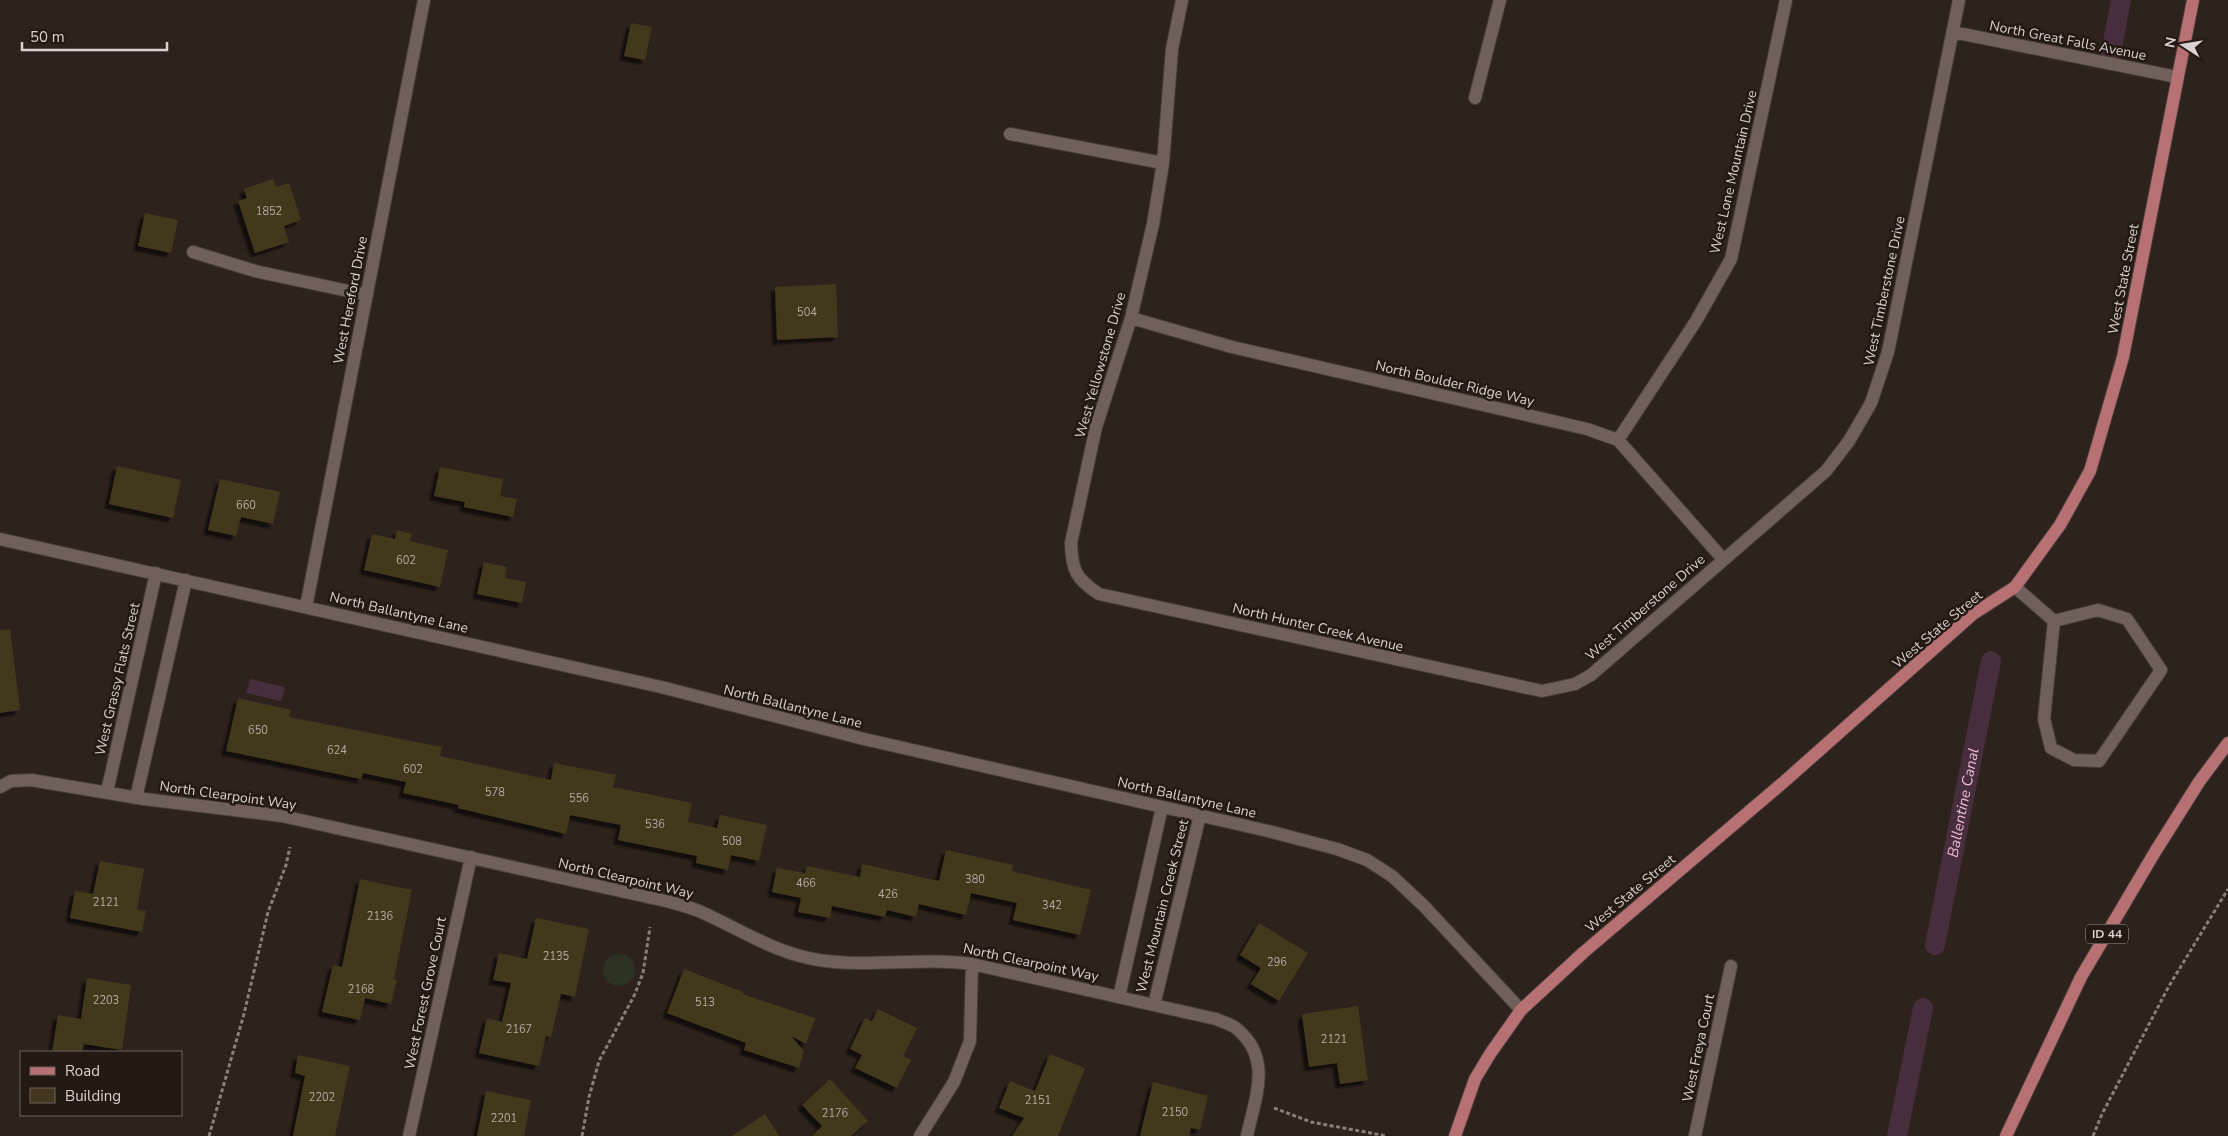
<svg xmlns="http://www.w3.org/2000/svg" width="2228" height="1136" font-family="'Nunito Sans',sans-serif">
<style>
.green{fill:#2e3222}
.water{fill:#472e3d}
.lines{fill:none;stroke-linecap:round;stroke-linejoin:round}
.canal{stroke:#472e3d;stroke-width:20}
.building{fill:#43371e;filter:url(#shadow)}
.minor-casing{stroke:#493f3a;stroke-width:14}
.major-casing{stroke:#493f3a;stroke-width:14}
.path{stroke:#897f7a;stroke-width:3;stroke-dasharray:4 2.5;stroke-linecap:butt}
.minor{stroke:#6f6159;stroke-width:12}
.major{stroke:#b87172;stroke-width:12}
.labels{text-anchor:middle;stroke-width:5;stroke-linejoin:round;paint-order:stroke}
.number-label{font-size:11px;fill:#b4aba2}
.shield{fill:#241913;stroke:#a39a96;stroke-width:1}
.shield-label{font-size:12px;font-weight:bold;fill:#dad2ce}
.street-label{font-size:14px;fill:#dad2ce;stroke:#241913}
.water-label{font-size:15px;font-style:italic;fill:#ecb7d6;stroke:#241913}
</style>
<defs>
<filter id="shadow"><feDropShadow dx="-4.5" dy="4.5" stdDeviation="1" flood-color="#0009"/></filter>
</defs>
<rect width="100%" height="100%" fill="#2e221c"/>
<path class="green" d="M603 970a16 16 0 1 1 32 0a16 16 0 1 1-32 0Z"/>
<path class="water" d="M250,679l35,8 -4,14 -35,-8z"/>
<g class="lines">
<g class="canal">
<path d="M2111,53l10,-53"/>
<path id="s1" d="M1935,945l56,-284"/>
<path d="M1897,1136l26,-128"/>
</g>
</g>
<path class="building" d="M631,23l21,4 -7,33 -21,-4z
M273,179l3,8 13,-4 12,37 -17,6 5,16 -34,11 -17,-52 9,-3 -3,-9z
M145,213l33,7 -7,33 -33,-7z
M836,284l2,53 -61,3 -2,-53z
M117,466l64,14 -8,38 -64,-14z
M440,467l63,12 -3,17 17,3 -4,18 -49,-10 1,-5 -31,-6z
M220,479l60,13 -7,32 -32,-7 -5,19 -28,-6z
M397,530l15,4 -2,7 38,9 -8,37 -76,-17 8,-36 23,5z
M484,562l23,5 -2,11 21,4 -4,21 -45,-9z
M10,629l10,81 -20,3v-83z
M238,698l53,12 -2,7 153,30 -2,9 111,24 3,-17 62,12 -3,12 79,16 -4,19 29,6 3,-13 47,10 -8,36 -28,-6 -3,15 -32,-7 1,-7 -79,-16 3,-15 -51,-10 -4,19 -108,-26 1,-3 -56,-12 3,-11 -43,-9 -2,6 -135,-28z
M946,850l67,15 -1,6 79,19 -11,45 -67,-15 4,-17 -46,-10 -5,22 -47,-11 -3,13 -29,-7 -2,7 -53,-11 -2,12 -32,-6 3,-14 -29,-6 5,-24 28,5 2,-7 53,11 2,-13 77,17z
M100,861l44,8 -7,41 9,1 -4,21 -72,-14 5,-27 18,3z
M360,879l52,11 -18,89 3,1 -6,24 -26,-6 -5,22 -38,-8 11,-47 9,2z
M536,918l53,11 -14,68 -14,-3 -10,43 -5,-1 -7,30 -60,-13 8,-35 15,4 9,-39 -18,-3 6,-27 28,6z
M1259,923l49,30 -29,48 -28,-17 10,-16 -21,-13z
M684,969l59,23 -1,2 73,24 -9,26 -15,-8 13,15 -5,17 -55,-18 2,-7 -79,-30z
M87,978l44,7 -9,65 -38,-6 -2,8h-30l6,-37 23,4z
M1358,1006l10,74 -28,4 -3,-21 -28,4 -7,-53z
M878,1009l39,19 -14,28 8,4 -14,28 -42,-20 7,-13 -12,-6 15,-31 7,3z
M1050,1054l35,14 -27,68h-46l12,-18 -25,-10 11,-27 25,10z
M298,1055l52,11 -15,70h-42l12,-60 -10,-3z
M830,1079l38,42 -17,15h-39l10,-10 -20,-21z
M1153,1082l55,14 -8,34 -9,-2 -2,8h-49z
M486,1091l45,9 -7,36h-47z
M765,1114l14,22h-47z"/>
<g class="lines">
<defs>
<path id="minor" d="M1182,0l-10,49 -9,114 -10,61 -22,94 -35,109 -25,116c1,28 5,36 28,51l443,97 33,-7 16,-9 235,-204 23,-30 22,-38 17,-51 71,-352
M1953,32l224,45
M1475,98l25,-98
M1010,134l153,29
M193,252l62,19 112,24
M1131,318l101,29 355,82 31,11 105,119
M1618,440l78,-119 35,-62 55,-259
M0,539l661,148 203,52 404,92 69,18 30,11 25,16 32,30 97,104
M2015,587l39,34
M306,607l118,-607
M2098,610l29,9 34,51 -62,91 -25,-1 -23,-12 -7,-29 10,-98z
M0,787l11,-6 20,-1 113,19 138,17 384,85c11,3 23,6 33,10 39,17 77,43 120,49 50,8 102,-3 153,4l244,55c6,3 16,5 21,10 36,30 18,68 10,107
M107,792l49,-219
M136,798l50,-218
M1119,997l43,-190
M1154,1005l46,-190
M409,1136l62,-279
M920,1136l34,-54 16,-41 2,-77
M1695,1136l36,-170"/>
<path id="major" d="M1455,1136l20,-57 15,-25 31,-44 63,-58 202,-172 187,-166 42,-27 45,-62 30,-54 33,-114 70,-357
M2006,1136l75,-159 74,-125 44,-70 29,-39"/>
</defs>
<use href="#minor" class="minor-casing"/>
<use href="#major" class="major-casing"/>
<path class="path" d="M1274,1108l37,14 76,14
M209,1136l35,-122 24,-102 18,-47 4,-18
M582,1136l7,-39 10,-36 35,-65 9,-23 7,-46
M2093,1136l9,-22 67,-128 59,-97"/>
<use href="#minor" class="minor"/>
<use href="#major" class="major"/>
</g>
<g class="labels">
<g class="number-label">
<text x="269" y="215">1852</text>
<text x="807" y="316">504</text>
<text x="246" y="509">660</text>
<text x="406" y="564">602</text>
<text x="258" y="734">650</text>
<text x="337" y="754">624</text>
<text x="413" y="773">602</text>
<text x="495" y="796">578</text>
<text x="579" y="802">556</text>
<text x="655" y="828">536</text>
<text x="732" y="845">508</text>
<text x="975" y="883">380</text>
<text x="806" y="887">466</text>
<text x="888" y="898">426</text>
<text x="106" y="906">2121</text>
<text x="1052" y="909">342</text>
<text x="380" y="920">2136</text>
<text x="556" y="960">2135</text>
<text x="1277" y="966">296</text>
<text x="361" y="993">2168</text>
<text x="106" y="1004">2203</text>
<text x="705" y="1006">513</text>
<text x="519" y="1033">2167</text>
<text x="1334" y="1043">2121</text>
<text x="322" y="1101">2202</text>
<text x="1038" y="1104">2151</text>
<text x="1175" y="1116">2150</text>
<text x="835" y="1117">2176</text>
<text x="504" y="1122">2201</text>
</g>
<rect class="shield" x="2086" y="924.5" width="42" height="19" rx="4"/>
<g class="shield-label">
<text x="2107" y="938">ID 44</text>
</g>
<g class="street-label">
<text transform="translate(2068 40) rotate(11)" y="5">North Great Falls Avenue</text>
<text transform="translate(1733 172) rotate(-77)" y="5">West Lone Mountain Drive</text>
<text transform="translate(2123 279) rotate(-79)" y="5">West State Street</text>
<text transform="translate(1884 291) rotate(-78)" y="5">West Timberstone Drive</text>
<text transform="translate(350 300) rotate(-79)" y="5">West Hereford Drive</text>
<text transform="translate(1100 365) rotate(-74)" y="5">West Yellowstone Drive</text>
<text transform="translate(1455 383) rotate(13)" y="5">North Boulder Ridge Way</text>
<text transform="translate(1645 607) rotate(-41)" y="5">West Timberstone Drive</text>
<text transform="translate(399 612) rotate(13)" y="5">North Ballantyne Lane</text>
<text transform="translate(1318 627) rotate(13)" y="5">North Hunter Creek Avenue</text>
<text transform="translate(1937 629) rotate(-40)" y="5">West State Street</text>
<text transform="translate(117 679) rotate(-77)" y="5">West Grassy Flats Street</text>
<text transform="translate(793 706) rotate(14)" y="5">North Ballantyne Lane</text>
<text transform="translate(228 795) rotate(8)" y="5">North Clearpoint Way</text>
<text transform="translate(1187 797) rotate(13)" y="5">North Ballantyne Lane</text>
<text transform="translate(626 878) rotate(13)" y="5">North Clearpoint Way</text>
<text transform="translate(1630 893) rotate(-40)" y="5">West State Street</text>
<text transform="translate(1162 906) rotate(-76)" y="5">West Mountain Creek Street</text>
<text transform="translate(1031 962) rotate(12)" y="5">North Clearpoint Way</text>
<text transform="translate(425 993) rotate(-78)" y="5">West Forest Grove Court</text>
<text transform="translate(1698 1048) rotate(-78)" y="5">West Freya Court</text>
</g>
<g class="water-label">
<text dy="5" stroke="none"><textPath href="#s1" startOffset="145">Ballentine Canal</textPath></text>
</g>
</g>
<rect x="20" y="1051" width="162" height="65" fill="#241913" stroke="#6d635e"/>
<rect x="30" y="1067" width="25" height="8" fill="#b87172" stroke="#6d635e"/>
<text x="65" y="1076" font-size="15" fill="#dad2ce">Road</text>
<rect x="30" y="1088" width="25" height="15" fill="#43371e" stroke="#6d635e"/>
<text x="65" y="1101" font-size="15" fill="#dad2ce">Building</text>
<g transform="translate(2183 45) rotate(282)" stroke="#241913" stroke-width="4" paint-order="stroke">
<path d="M0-4L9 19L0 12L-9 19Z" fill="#dad2ce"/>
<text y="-8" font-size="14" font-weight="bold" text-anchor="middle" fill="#dad2ce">N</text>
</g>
<path d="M22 42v8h145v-8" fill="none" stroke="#dad2ce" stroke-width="2.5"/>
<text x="30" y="42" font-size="15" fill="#dad2ce" stroke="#241913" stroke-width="4" paint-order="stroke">50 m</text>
</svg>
